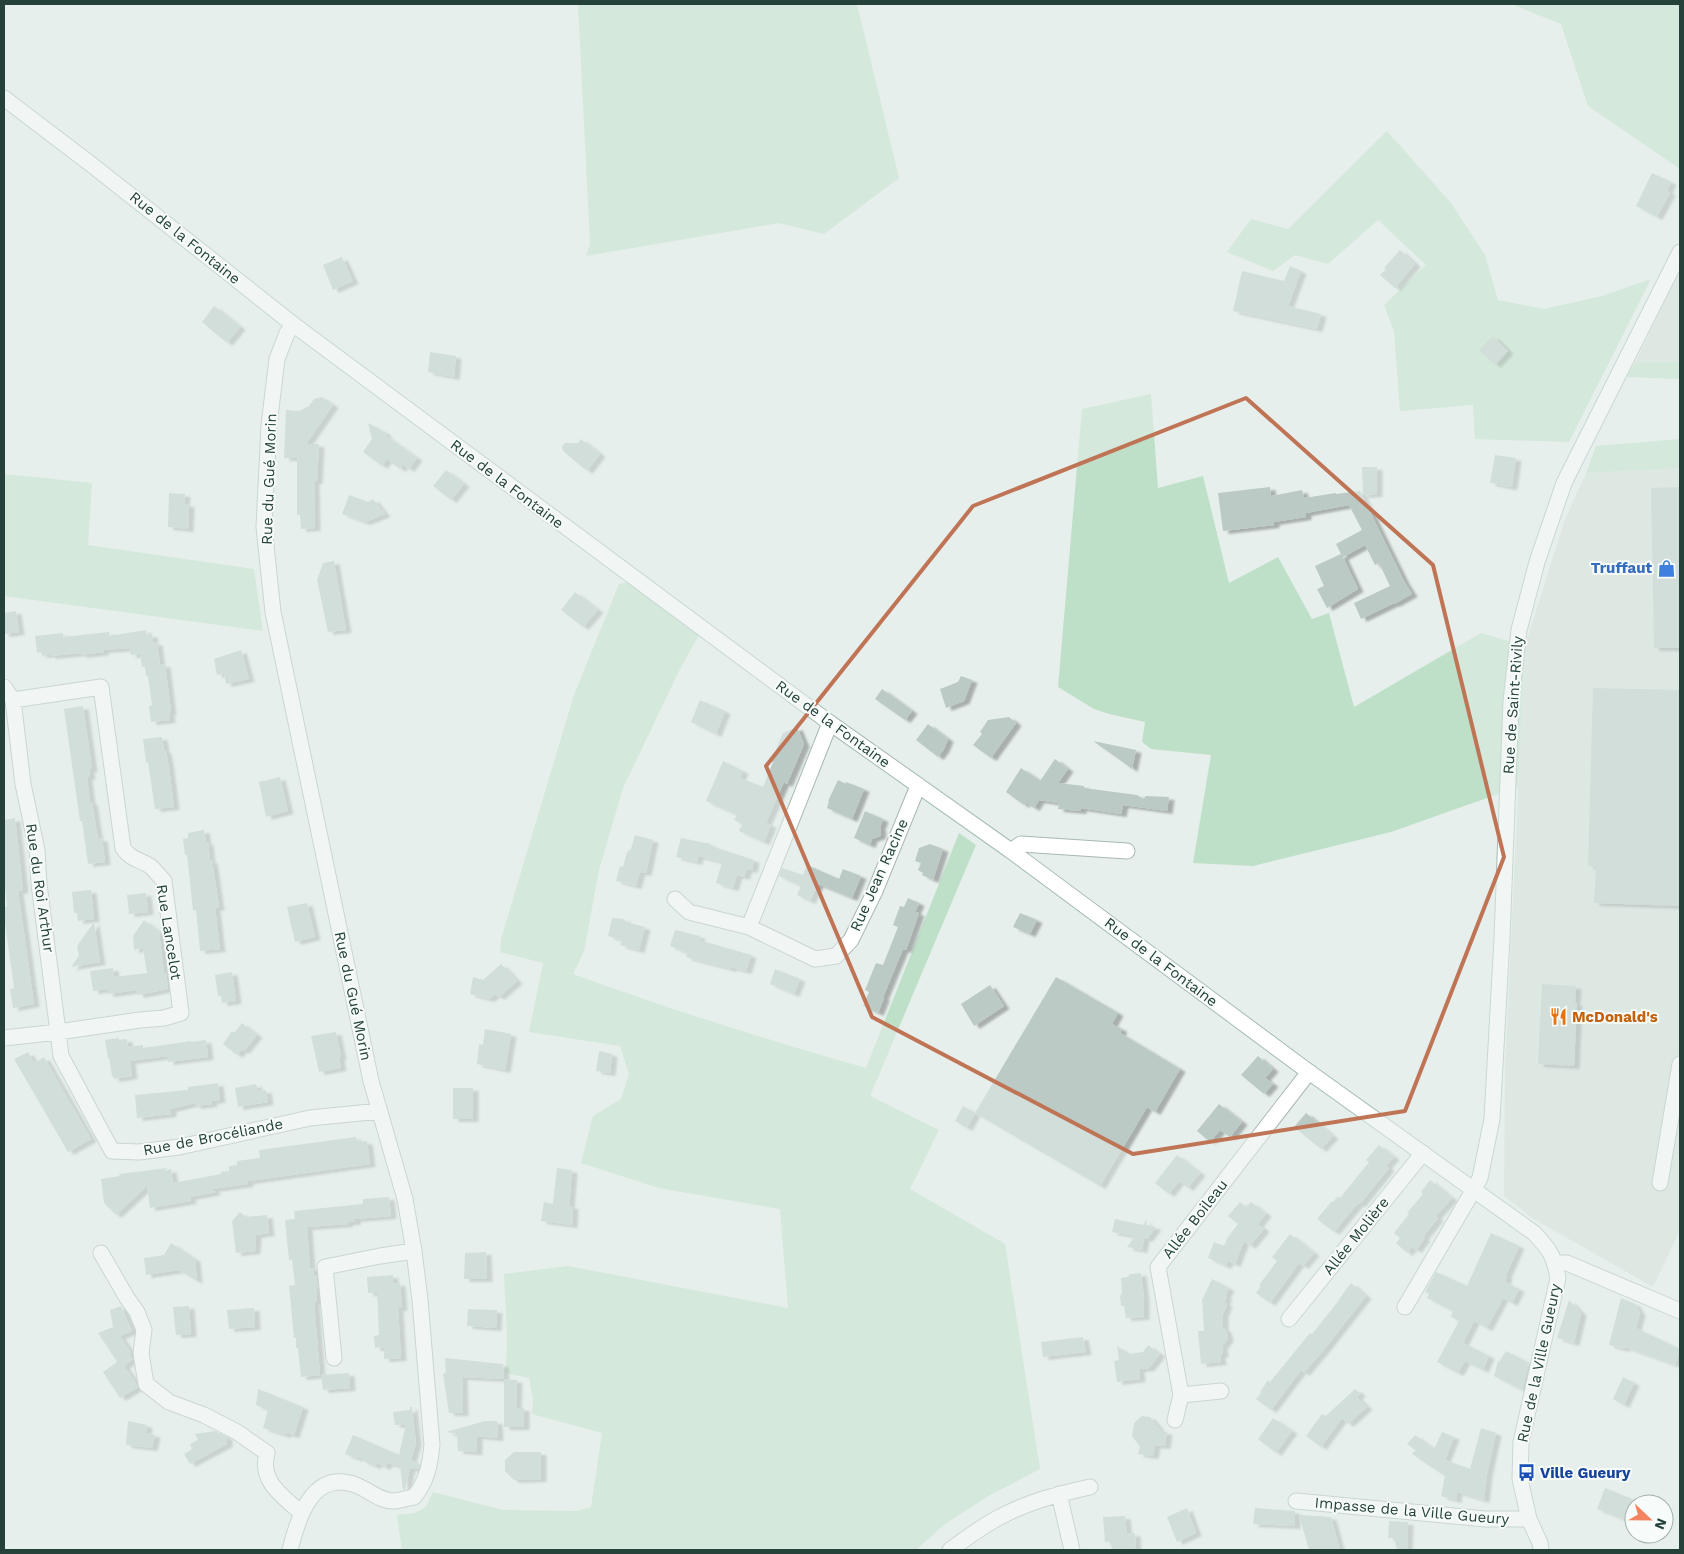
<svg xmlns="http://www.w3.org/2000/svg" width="1684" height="1554" font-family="'Work Sans',sans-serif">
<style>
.built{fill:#d4dfda}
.green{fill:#bfe0c8}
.building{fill:#bbcac4;filter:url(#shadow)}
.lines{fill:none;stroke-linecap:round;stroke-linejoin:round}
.street-casing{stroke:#a8b8b2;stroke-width:17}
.secondary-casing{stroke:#a4bbb3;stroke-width:17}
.street{stroke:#fff;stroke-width:15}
.secondary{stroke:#fff;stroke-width:15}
.marked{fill:none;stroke:#c07456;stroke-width:4;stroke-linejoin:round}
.labels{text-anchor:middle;stroke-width:4;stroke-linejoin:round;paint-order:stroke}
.street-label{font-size:15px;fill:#24423a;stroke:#f7fbf9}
.shop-label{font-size:15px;font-weight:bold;fill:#366cbe;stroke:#f7fbf9;text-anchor:end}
.food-label{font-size:15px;font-weight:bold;fill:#c56008;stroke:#f7fbf9;text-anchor:start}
.transit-label{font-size:15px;font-weight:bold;fill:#164399;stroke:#f7fbf9;text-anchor:start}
</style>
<defs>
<filter id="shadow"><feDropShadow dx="5.5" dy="3" stdDeviation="1" flood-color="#0004"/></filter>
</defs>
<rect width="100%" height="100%" fill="#e6efeb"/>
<path class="built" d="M1680,270v92l-45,1z
M1680,468v762l-27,57 -121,-69 -28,-22 1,-128 20,-422 39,-124 22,-49z"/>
<path class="green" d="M578,4h279l42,174 -75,56 -45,-11 -193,33 4,-12z
M1511,4h169v165l-92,-63 -27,-82z
M1387,131l64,72 34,52 13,45 46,9 58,-13 49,-17 -82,163 -94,-3 -2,-34 -73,6 -6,-80 -10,-26 42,-40 -48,-45 -50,44 -33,-9 -22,16 -46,-19 24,-33 37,10z
M1680,362v17l-54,-2 9,-14z
M1151,394l7,94 45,-12 26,107 49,-26 34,62 17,-6 25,94 127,-74 44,13 -7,141 -127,45 -138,34 -60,-3 18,-108 -60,-6 -9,-7 3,-20 -36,-8 -15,-5 -36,-22 24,-278z
M1680,439v29l-94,5 10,-27z
M4,474l88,9 -4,62 166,24 9,62 -259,-35z
M629,582l71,51 -22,40 -55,115 -24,82 -15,81 -11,23c96,35 194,66 293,94l93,-235 17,12 -106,251 69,34 -29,59 95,55 35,225 -50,26 -45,29 -29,26h-514l-5,-35 18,-2 11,-6 7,-15 70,18 74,1 14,-4 11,-74 -70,-19 1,-14 -4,-22 -23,-5 1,-37 -3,-62 64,-8 220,42 -8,-99 -121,-21 -78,-25 12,-47 28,-17 8,-25 -9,-28 -91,-14 14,-69 -43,-11 1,-13 73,-244 45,-111z"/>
<path class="building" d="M1652,173l19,9 -4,9 3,2 -13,24 -21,-11z
M1400,250l15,14 -20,24 -15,-13 6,-6 -2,-1z
M342,257l11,24 -20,9 -10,-25z
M1290,266l11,5 -13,35 33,8 -4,15 -84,-18 9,-40 42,10z
M214,306l26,21 -13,16 -25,-21z
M1493,336l15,15 -13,14 -16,-15z
M430,352l26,4 -2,21 -26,-5z
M322,397l11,8 -27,39h13l-2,37h-3l1,47 -14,1 -1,-14h-3v-57h-13l2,-48 13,1 10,-5 5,-7z
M368,423l18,10 -1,2 32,23 -8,11 -6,-4 -3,4 -13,-10 -5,7 -19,-14 9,-13z
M581,439l19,15 -13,17 -24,-20 -1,-5 3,-3h13z
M1495,455l21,3 -4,28 -2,1 -20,-4z
M1362,467h15v27l-14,1z
M446,470l18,14 -13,16 -18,-14z
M1270,487l1,9 31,-6 2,8 32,-5v1l24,-3 44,90 8,13 -18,10v-1l-33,16 -7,-16 36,-17 -11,-23 -4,2 -10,-20 -22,12 15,32 -31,19 -10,-19 7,-3 -9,-20 26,-12 -5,-10 26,-14 -13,-25 -43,8v4l-32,5v3l-51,6 -5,-38z
M1680,487v161h-26l-3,-160z
M169,493l16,1 -1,10h5l-1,25 -20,-2z
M349,495l19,7 5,-3 12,15 -20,8 -23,-8z
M334,561l12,69 -18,2 -11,-52 6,-17z
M575,592l23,18 -15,17 -22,-17z
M16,611l3,21 -15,2v-21z
M146,630v5l6,-1 1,9 4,-1 3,23 5,-1 6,48h-2l1,8 -19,2 -2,-16 3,-1 -4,-29h-2l-1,-9h-3l-2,-13 -9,1 -1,-7 -27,2 1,2 -23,3v-2l-31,3v-2l-8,1 -1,-3 -4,1 -2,-17 28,-3v4l46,-5v4z
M241,650l8,29 -23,5 -2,-11 -7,2 -3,-16z
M961,676l11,4 -8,21 -18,7 -6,-19 18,-7z
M1593,688l87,2v216l-86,-3 2,-36 -8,-1z
M882,689l30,22 -7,9 -30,-21z
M700,700l25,11 -9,23 -25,-12z
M83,706l9,63h-3l1,8h-3l3,25h2l6,37 4,-1 3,24 -17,2 -6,-43h-2l-16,-112z
M1009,717l7,6 -25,35 -18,-13 9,-11 -2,-2 8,-12z
M928,724l20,15 -4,10 -6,8 -22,-17z
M797,727l7,17 -17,40 -3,-2 -18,41 5,2 -7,17 -25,-11 3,-7 -8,-4 3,-5 -31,-14 17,-40 20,10 -3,7 23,9 10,-25 -2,-1 12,-28z
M162,737l2,13 2,1 3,17 5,39 -19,2 -7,-47 -2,1 -3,-24z
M1093,741l43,9 -4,19 -12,-9z
M1055,759l13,10 -10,14 26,3v2l53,7 6,4 3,-3 23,1 -2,14 -44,-6 -2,9 -40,-6v3l-23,-2 1,-6 -20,-3 -5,8 -9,-6 -1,3 -18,-13 15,-24 19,13z
M280,777l8,34 -22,6 -7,-35z
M838,780l8,4v-2l18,7 -12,30 -25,-11 2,-7h-1z
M865,811l18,8 -3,8 1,4 -1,5 -8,3 -2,6 -16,-7z
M15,818l8,72 -5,1 16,113 -21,4 -3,-19 4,-1 -10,-72v-9h3l-3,-29v-58z
M204,830l2,13 2,-1 2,19 2,-1 7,47 -4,1 5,41 -20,2 -4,-41 -3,1 -6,-56h-2l-2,-16 5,-1v-5z
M635,835l18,5 -7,33 -6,-1 -4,14 -20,-5 4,-15 3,1 4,-15 4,-3z
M681,838l30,6v2l43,14 -2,10 -5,-1 -3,8 -7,-2 -4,13 -17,-5 6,-21 -24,-6 -1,6 -21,-5z
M930,844l13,5 -10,31 -11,-5 1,-2 -5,-3 3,-7 -6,-2 4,-13z
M807,865l32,14 4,-10 18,7 -9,22 -34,-14 -8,17 -13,-6 4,-9 -22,-10 3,-8 21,7z
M91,890l3,29 -16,2 -1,-8h-3l-2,-21z
M146,893l2,19 -19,2 -2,-19z
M908,898l11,5 -4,9 4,1 -13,37 -3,-1 -20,48 1,1 -6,15 -15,-7 6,-14 -4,-2 11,-27 7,2 15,-38 -5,-2 7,-19 4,1z
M307,903l8,34 -20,5 -8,-35z
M1020,913l17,7 -7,14 -17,-7z
M612,918l12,1 2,3 19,5 -6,23 -19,-5 2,-5 -14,-4z
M144,920l15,12 5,41h2l2,16 -30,6 -1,-5 -29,4v-5l-15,2 -3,-20 23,-3 1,9 33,-4 -4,-25 -9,2 -1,-14z
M94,922l6,40 -29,5 8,-11 -2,-10z
M675,930l25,6 -1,4 52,15 -5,16 -15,-4v2l-45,-12 1,-4 -17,-7z
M501,964l16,17 -18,16 -4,-3 -6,5 -19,-5 3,-17 10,3z
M775,969l25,10 -6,15 -24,-10z
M232,972l4,29 -14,2 -1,-7h-3l-3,-21z
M1056,977l62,36 -6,11 10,5 -2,4 60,36 -25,43 -8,-5 -47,79 -125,-73z
M1542,984l34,2 -1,17h2l-3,63 -36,-2z
M990,985l14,21 -30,20 -13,-22z
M242,1023l15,12 -13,16 -2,-2 -5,6 -14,-11 9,-13 2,2z
M485,1029l26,5 -6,36 -28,-6 2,-20 4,1z
M336,1032l5,25h-2l2,11 -22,4 -8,-36z
M119,1038v2l8,-1 1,8 15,-2v3l48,-7v1l15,-2 2,17 -40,5v-6l-38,5 2,15 -18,3 -1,-3h-1l-3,-18 -1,1 -3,-19z
M599,1051l13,3 -2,19 -14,-2z
M28,1052l6,11 10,-6 47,82 -23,13 -54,-93z
M1258,1056l15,13 -8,9 8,6 -9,10 -23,-19z
M218,1083l2,17 -9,1 1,3 -17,2v-3l-24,6v5l-34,4 -2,-23 53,-5v-3z
M256,1084l2,7 8,-1 2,12 -30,5 -3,-19z
M453,1088h20v31h-20z
M1219,1104l23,18 -12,15 -10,-7 -10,12 -13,-11z
M963,1106l12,7 -8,15 -12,-7z
M1306,1113l27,23 -12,13 -27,-22z
M356,1137l1,5 10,-1 3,23 -114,16 -8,1v3l-36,5 4,3 -26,5 1,4 -41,7 -3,-22 -31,29 -12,-12 -3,-24 19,-3 -1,-2 48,-6 -3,3 7,-2 2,14 48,-9v-2l8,-1v-5l8,-1v-4l23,-3 -1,-8z
M1379,1145l15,12 -8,9 3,2 -29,36 -2,-1 -24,29 -17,-13 15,-18 1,1 5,-6 2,2 29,-36 -3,-2z
M1177,1155l23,18 -12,15 -9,-7 -10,13 -14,-11z
M557,1168l15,2 -3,36h4l-1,19 -31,-4 3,-19 9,2z
M1430,1180l22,18 -16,18 2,2 -15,19 2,1 -9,12 -4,-3 -5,6 -11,-10 4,-5 -6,-5 15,-19 -2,-1 16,-19 -2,-2z
M389,1197l2,19 -36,3v3h-8l1,2 -41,3 3,41h4v7h2l2,13h-2l1,14h-3l6,73 -19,2 -3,-29h-2v-10h-2l-5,-52 6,-1 -3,-25h-3l-4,-40 10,-1 -1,-8 69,-7v-5z
M1240,1202l6,5 5,-5 15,12 -8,10 6,5 -14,17 -6,-5 -9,23 -7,-3 -2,5 -18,-8 6,-16 10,4 4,-9 10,-13 -10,-8z
M240,1212l6,5 21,-2 2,18 -13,2 -1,16 -19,2 -4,-32z
M1115,1219l28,6 4,-6 -1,6 10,2 -9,12 -3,-1 -2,12 -15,-3 8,-11 -23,-4z
M1491,1233l28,13 -13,29 1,1 -2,6 14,7 -7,14 -9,-5 -16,30 -13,-7 -11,22 26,13 -6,14 -18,-9 -7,12 -21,-11 22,-41 -8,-4 2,-6 -26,-13 2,-4 -4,-2 11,-20 31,14z
M1290,1234l24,19 -11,13 -4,-3 -29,40 -14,-10 5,-7 -2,-1 18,-24 -5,-4z
M171,1243l24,16 2,22 -18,-11 -33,5 -2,-17 20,-3z
M486,1252l1,27h-23l1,-26z
M1141,1273l3,25v19l-18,1 -2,-12h-3l-1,-10 2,-3 -1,-15 7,-1 2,-3z
M393,1275v8h7l2,25h-4l3,50 -17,1v-12l-9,1 -1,-12 5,-1 -2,-42h-9l-1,-16z
M1212,1279l17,9 -4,8 2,1 -3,5 3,2 -4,10v14l3,2 2,9 -6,7 1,8 -3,1 1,7 -20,2 -3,-33h6l-2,-31z
M1351,1283l15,13 -40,51 -22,26 -3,-3 -30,40 -15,-11 5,-6 -1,-1 8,-12 2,2 40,-49 2,1 28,-35h-1z
M1621,1298l14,6 5,9 -4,15 44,21 -5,16 -50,-18 -1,2 -15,-4z
M1569,1300l12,13 -7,30 -17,-5z
M121,1306l11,25 -12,5 11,17 -2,2 4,4 -9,7 12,17 2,4 -18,11 -17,-26 14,-10 -19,-29 15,-6 -3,-17z
M189,1306l2,28 -15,1 -3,-28z
M254,1308l1,19 -26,2 -2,-19z
M468,1309l29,1 -1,18 -29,-2z
M1083,1337l3,15 -43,5 -2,-15z
M1148,1345l12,9 -11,14 -10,1 1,10 -23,3 -3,-21 5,-1 -2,-14 12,8 14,-2z
M1506,1351l23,12 -7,27 -28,-14 4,-15 1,1z
M445,1358l58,6 1,15 13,1 -1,28h8v19h-20v-48l-42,-2 1,36h-14l-6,-39 3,-1z
M349,1373l1,15 -27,2 -2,-15z
M1623,1377l11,6 -10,22 -11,-6z
M258,1389l45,18 -9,28 -8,-2 -1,2 -22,-7 5,-18 -12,-5z
M1355,1389l5,4 -3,4 10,10 -19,17 -6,-6 -21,29 -15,-11 16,-22 4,2z
M410,1407h2l4,36 -5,17 9,4 -2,5 -8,-1 -5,21 -2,1 -3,-24 -13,-3 -2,4 -8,-4 -2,3 -12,-5 -2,-4 -5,1 -11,-4 8,-19 46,20 7,-31 -11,1 -2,-13 17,-2z
M1142,1416l8,1 11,14 6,1 -2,14 -10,-1 -2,11 -15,-2 2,-7 -8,-11 2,-13z
M1273,1418l19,13 -16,22 -18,-14z
M128,1421l19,4 -1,8 9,2 -3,13 -26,-3z
M485,1421h12l1,17 -21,-2v16l-19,-1 -1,-17 -11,-2z
M1481,1428l15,5 -9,41 -3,26 -27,-8 -1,8 -15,-4 4,-20 -33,-22 2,-3h3l-10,-7 8,-9 19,14 8,-17 12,5 -9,23 25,9z
M215,1431l12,6v7l-37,20 -6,-10 8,-5 -2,-5 8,-4 -3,-6z
M514,1452h27v27l-27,1 -9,-9v-11z
M1605,1488l29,12v23l-37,-14z
M1187,1508l9,25 -19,9 -10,-25z
M1255,1508l40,3v15l-42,-2z
M1299,1515l32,2 9,33h-31z
M1125,1516l2,18 8,-1 1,17h-24l-1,-8h-6l-2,-25z
M1389,1521l19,1 -1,28h-10l-3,-12h-6z"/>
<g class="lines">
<defs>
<path id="street" d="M4,687l9,13 10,84 14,66 2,34 19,148 82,-12 24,-2 17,-5 -17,-132c-5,-5 -9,-11 -14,-15 -11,-7 -19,-6 -27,-18l-22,-161 -88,13
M1011,851l10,-7 106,7
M675,899l14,13 60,15 66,32 21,-3 15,-16 24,-49 43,-105
M749,927l81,-204
M4,1038l54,-6 3,24 51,95 27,1 40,-5 131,-29 70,-7
M1660,1183l20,-119
M101,1253l26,45 10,14 7,18 -3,23 5,31 23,18 35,13 33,17 30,21c-8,29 16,43 34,60
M1555,1263h12l113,48
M1405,1307l69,-118
M1289,1319l134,-166
M334,1358l-9,-91 55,-11 34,-5
M1181,1395l40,-4
M1175,1420l6,-25 -23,-128 151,-195
M1059,1494l13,56
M1296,1501l189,18h44
M290,1550c8,-32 22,-81 66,-65 13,5 25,17 39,16 7,-1 13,-3 19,-4 13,-16 16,-32 18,-52l-12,-145 -6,-49 -9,-52 -34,-118 -98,-469 -9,-85 5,-102 8,-66 10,-26 7,-8
M950,1550c15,-11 31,-23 48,-32 29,-16 60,-24 92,-31"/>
<path id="secondary" d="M4,98l88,67 202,160 536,398 181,128 298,221 225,161c15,16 20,22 24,45l-37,164 -1,37 9,40 11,24 1,7
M1474,1189l6,-11 12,-59 10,-181 9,-237 8,-71 18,-68 27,-79 116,-231"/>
</defs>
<use href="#street" class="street-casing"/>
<use href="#secondary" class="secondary-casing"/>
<use href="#street" class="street"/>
<use href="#secondary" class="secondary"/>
</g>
<path d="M0 0H1684V1554H0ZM1246,398l187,167 71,292 -99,254 -272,43 -261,-137 -106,-251 207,-260z" fill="#e6efeb" fill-opacity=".55" fill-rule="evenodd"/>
<path class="marked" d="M1246,398l187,167 71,292 -99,254 -272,43 -261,-137 -106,-251 207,-260z"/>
<defs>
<symbol id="shop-bare" viewBox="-9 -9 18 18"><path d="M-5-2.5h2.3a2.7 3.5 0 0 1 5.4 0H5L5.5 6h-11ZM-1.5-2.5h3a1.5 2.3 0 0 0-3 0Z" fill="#3f7fe0" stroke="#f7fbf9" stroke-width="2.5" paint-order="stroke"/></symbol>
<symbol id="restaurant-bare" viewBox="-9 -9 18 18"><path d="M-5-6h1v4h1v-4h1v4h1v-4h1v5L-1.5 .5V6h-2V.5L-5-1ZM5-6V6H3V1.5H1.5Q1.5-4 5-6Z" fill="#e8710a" stroke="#f7fbf9" stroke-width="2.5" paint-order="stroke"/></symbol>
<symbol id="bus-bare" viewBox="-9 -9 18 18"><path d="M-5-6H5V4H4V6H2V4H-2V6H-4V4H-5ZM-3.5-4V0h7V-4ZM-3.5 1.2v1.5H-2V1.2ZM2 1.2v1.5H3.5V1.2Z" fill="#1a4fb4" stroke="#f7fbf9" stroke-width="2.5" paint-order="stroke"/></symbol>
</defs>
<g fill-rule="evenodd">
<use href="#shop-bare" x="1654" y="556" width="25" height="25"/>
<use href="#restaurant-bare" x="1546" y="1004" width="25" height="25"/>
<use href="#bus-bare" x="1514" y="1460" width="25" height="25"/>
</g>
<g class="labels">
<g class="street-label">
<text transform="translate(185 238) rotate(39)" y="5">Rue de la Fontaine</text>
<text transform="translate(269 479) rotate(-88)" y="5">Rue du Gué Morin</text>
<text transform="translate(507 484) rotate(37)" y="5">Rue de la Fontaine</text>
<text transform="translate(1513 705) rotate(-86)" y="5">Rue de Saint-Rivily</text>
<text transform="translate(833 724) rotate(36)" y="5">Rue de la Fontaine</text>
<text transform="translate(879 875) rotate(-66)" y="5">Rue Jean Racine</text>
<text transform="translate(40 888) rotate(82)" y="5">Rue du Roi Arthur</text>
<text transform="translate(169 932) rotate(81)" y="5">Rue Lancelot</text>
<text transform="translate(1161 962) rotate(37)" y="5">Rue de la Fontaine</text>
<text transform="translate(353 996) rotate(78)" y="5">Rue du Gué Morin</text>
<text transform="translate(213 1137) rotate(-11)" y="5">Rue de Brocéliande</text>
<text transform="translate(1195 1219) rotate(-52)" y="5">Allée Boileau</text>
<text transform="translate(1356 1236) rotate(-51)" y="5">Allée Molière</text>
<text transform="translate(1539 1363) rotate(-78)" y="5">Rue de la Ville Gueury</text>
<text transform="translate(1412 1511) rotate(5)" y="5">Impasse de la Ville Gueury</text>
</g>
<g class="shop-label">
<text x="1652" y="573">Truffaut</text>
</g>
<g class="food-label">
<text x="1572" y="1022">McDonald's</text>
</g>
<g class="transit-label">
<text x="1540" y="1478">Ville Gueury</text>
</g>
</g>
<rect width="1684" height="1554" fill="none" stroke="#24423a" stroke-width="10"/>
<g transform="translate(1649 1519) rotate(112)"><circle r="24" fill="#f7fbf9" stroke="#a3b1ad"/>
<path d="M0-4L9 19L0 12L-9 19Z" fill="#f4845f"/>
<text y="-8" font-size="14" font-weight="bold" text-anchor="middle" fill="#24423a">N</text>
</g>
</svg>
